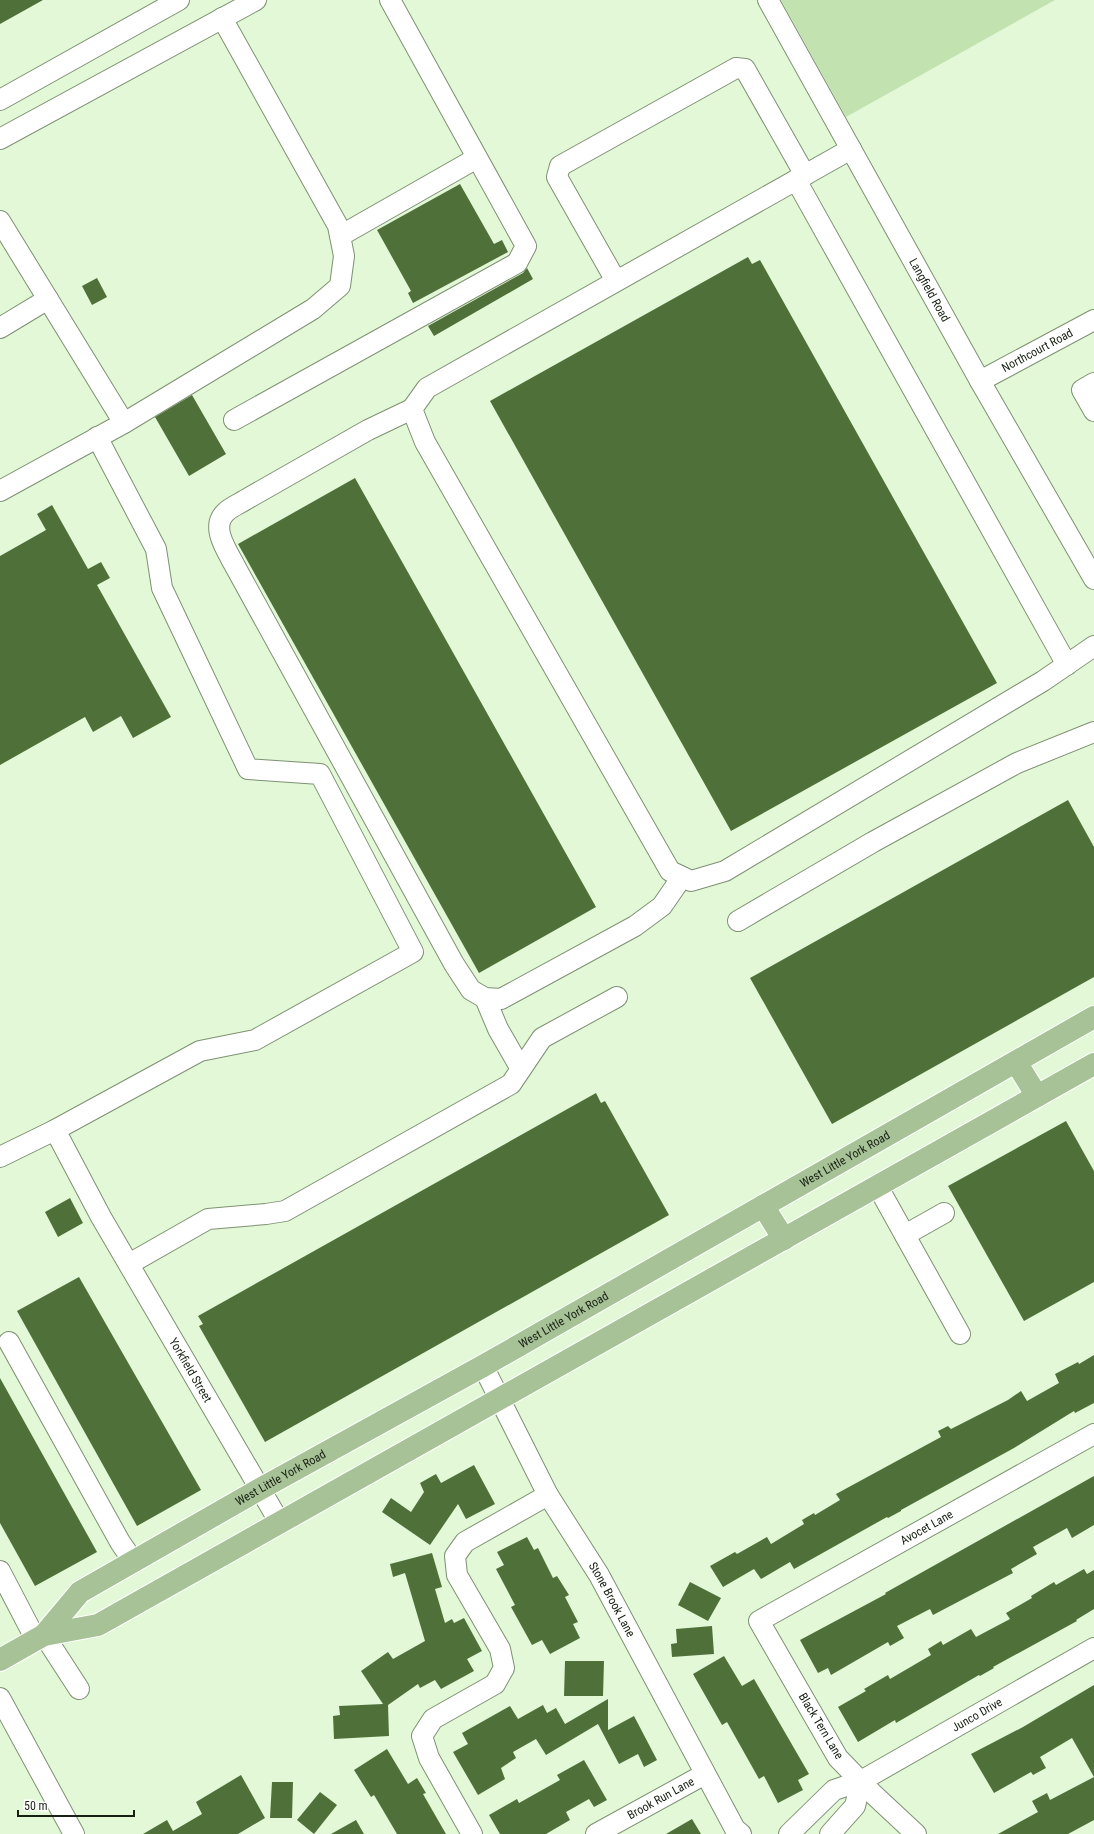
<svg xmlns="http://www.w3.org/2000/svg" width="1094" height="1834" font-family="'Roboto Condensed',sans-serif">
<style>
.green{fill:#c2e3b0}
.building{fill:#4f7139}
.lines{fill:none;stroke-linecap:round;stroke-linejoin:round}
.minor-casing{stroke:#7e9173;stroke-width:22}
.major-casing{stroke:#fff;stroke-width:24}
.minor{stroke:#fff;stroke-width:20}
.major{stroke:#a7c296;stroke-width:22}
.labels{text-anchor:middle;stroke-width:4;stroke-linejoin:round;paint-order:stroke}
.street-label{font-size:12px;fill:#182014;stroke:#fff}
</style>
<rect width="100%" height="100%" fill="#e2f8d7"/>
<path class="green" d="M781,0h274l-209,117z"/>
<path class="building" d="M0,0h43l-43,24z
M460,184l34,60 8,-4 6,12 -95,51 -5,-10 3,-2 -34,-61z
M748,257l4,7 8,-4 237,423 -266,148 -241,-430z
M527,268l6,11 -99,57 -6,-10 95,-53z
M97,278l10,19 -15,8 -10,-19z
M192,395l34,59 -37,22 -34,-59z
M355,478l241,429 -117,66 -241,-429z
M52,505l36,64 13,-7 9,16 -13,7 74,132 -38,21 -12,-22 -28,16 -8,-15 -85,48v-209l46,-26 -9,-16z
M1068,800l26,47v130l-262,147 -82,-146z
M596,1093l5,10 4,-2 64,114 -404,227 -66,-116 4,-2 -5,-8z
M1066,1121l28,50v111l-70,39 -76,-135z
M70,1198l13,25 -25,14 -13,-25z
M79,1277l122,213 -64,36 -120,-215z
M1094,1355v48l-19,10 -1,-2 -60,37 -113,62v1l-13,7 -1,-1 -93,52 -4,-7 -29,17 -7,-10 -31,18 -13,-21 25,-14 2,2 30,-17 4,7 33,-20 -2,-4 12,-7 1,2 25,-15 -4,-6 105,-57 -3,-6 10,-5 3,3 57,-29 13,-9 6,10 32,-18 -4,-9 23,-12 1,2z
M0,1378l97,174 -62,34 -35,-63z
M474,1465l21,39 -29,15 -8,-15 -28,41 -48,-33 9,-14 20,14 13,-20 -4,-9 16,-9 5,9z
M1094,1476v49l-22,13 -5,-10 -34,19 4,7 -26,15 2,4 -80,42 -3,-6 -33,17 7,12 -14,8 -2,-4 -57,33 -3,-7 -10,5 -18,-33 86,-46 -1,-1z
M527,1537l7,13 4,-2 15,30 4,-2 12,19 -4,2 13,25 -5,2 7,14 -30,16 -8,-14 -10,5 -21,-38 4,-2 -19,-36 8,-4 -7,-13z
M432,1553l10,34 -7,2 10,34 7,-4 2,4 10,-5 18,33 -15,8 7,12 -33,18 -6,-9 -15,8 -2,-4 -30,21 1,31 -55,3 -1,-23 7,-1 -1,-9 44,-2 -22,-33 27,-19 5,7 32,-18 -20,-68 -12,4 -3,-13z
M1084,1569l3,5 7,-4v39l-18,11 1,1 -84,46 1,1 -14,8 -1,-1 -83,48 -1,-3 -37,22 -20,-35 28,-16 -2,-2 24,-14 2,4 41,-24 -3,-6 13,-8 2,4 28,-16 5,8 34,-18 -4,-6 26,-15 -1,-2 23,-14 2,3z
M690,1582l31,16 -13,23 -30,-16z
M712,1626l2,28 -42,3 -1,-13 6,-1 -1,-14z
M724,1656l18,30 12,-7 55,95 -11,6 5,10 -25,13 -14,-27 -5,3 -32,-57 -5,3 -29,-51z
M565,1661h39l-1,35h-39z
M1094,1685v135l-26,14h-70l40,-22 -6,-11 15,-8 3,7 44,-23 -22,-39 -32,19 6,11 -13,7 -2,-3 -37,21 -23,-39 52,-27z
M608,1699v31l26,-14 23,44 -13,7 -6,-13 -19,10 -21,-40 -52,31 -10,-16 -23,13 3,6 -15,10 4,11 -27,16 -25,-43 15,-8 -6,-11 48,-27 8,13 25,-14 4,8 9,-5 9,16z
M387,1749l21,35 9,-6 9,15 -3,1 23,40h-49l-23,-39 -3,2 -17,-27z
M584,1760l23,40 -13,7 -5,-8 -23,13 4,8 -24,14h-46l-11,-19 28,-16 2,4 41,-23 -3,-5z
M241,1775l24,43 -27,16h-95l24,-14 6,11 29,-17 -6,-12z
M272,1782h21l-1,36h-22z
M320,1792l17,13 -23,29 -17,-14z
M692,1819l9,15h-35z
M356,1820l8,14h-33z"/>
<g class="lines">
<defs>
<g id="minor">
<path id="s1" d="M768,0l212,381 114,198"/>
<path d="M0,100l179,-100"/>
<path d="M0,139l256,-139"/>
<path d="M851,149l-424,239 -15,21 13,33 245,429 21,10 34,-10 318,-190 51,-35"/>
<path d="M796,180l271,485"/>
<path d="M0,221l124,202 -124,68"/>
<path d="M340,236l137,-78"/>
<path d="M616,281l-59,-104 3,-11 176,-98 9,1 60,106"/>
<path d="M0,328l48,-29"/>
<path id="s2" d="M980,381l114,-61"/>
<path d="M1094,383l-12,7 12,21"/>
<path d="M412,409l-44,21 -123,70c-6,4 -14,7 -19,12 -17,15 2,40 10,56l218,396 17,26 14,8 16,1 134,-73 27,-20 20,-29"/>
<path d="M234,420l283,-157 9,-17 -136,-246"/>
<path d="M124,423l189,-114 27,-23 4,-30 -6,-30 -116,-208"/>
<path d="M738,921l135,-79 144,-79 77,-31"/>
<path d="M485,998l13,31 23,40"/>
<path d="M55,1130l145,-79 55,-11 158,-88 -93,-178 -72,-5 -86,-181 -6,-39 -59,-112"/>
<path id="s3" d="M0,1157l55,-27 46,87 179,306"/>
<path d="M878,1187l82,147"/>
<path d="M905,1235l39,-22"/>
<path d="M129,1264l79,-45 58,-5 19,-3 226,-127 31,-46 75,-41"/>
<path d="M9,1342l111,200 13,19"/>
<path id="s4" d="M483,1366l65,129 51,80 136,254 6,5"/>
<path d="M0,1571l36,69"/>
<path d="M44,1635l35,54"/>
<path d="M0,1698l74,136"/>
<path d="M472,1834l-43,-76 -7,-22 11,-17 62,-35 9,-16 -4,-19 -43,-74 -2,-19 10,-14 83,-47"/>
<path id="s5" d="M596,1834l109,-60"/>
<path id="s6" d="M789,1834l45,-44 27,-9 233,-133"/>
<path d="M830,1834l25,-28 6,-25"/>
<path id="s7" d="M916,1834l-44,-41 -34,-35 -79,-137 335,-187"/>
</g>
<g id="major">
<path d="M1016,1062l21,34"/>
<path d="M763,1206l21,33"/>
<path id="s8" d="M44,1635l36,-43 180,-103 223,-123 611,-349"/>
<path d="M0,1660l44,-25 54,-10 996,-561"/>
</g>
</defs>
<use href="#minor" class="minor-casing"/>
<use href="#major" class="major-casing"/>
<use href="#minor" class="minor"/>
<use href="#major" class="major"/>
</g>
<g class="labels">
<g class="street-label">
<text dy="4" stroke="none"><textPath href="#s1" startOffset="332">Langfield Road</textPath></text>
<text dy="4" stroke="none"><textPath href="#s2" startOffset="65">Northcourt Road</textPath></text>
<text dy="4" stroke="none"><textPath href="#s8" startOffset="935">West Little York Road</textPath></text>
<text dy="4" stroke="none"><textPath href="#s8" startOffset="611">West Little York Road</textPath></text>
<text dy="4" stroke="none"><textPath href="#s3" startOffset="337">Yorkfield Street</textPath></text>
<text dy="4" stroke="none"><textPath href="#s8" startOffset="287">West Little York Road</textPath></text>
<text dy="4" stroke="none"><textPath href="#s7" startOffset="459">Avocet Lane</textPath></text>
<text dy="4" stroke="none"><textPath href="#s4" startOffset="267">Stone Brook Lane</textPath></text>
<text dy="4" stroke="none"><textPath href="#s6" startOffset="225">Junco Drive</textPath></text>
<text transform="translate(821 1726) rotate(59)" y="4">Black Tern Lane</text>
<text dy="4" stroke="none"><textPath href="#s5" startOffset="74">Brook Run Lane</textPath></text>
</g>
</g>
<path d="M18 1810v6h116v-6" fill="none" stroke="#182014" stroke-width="2"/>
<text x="24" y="1810" font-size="12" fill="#182014" stroke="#ffffff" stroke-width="3" paint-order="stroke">50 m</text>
</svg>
